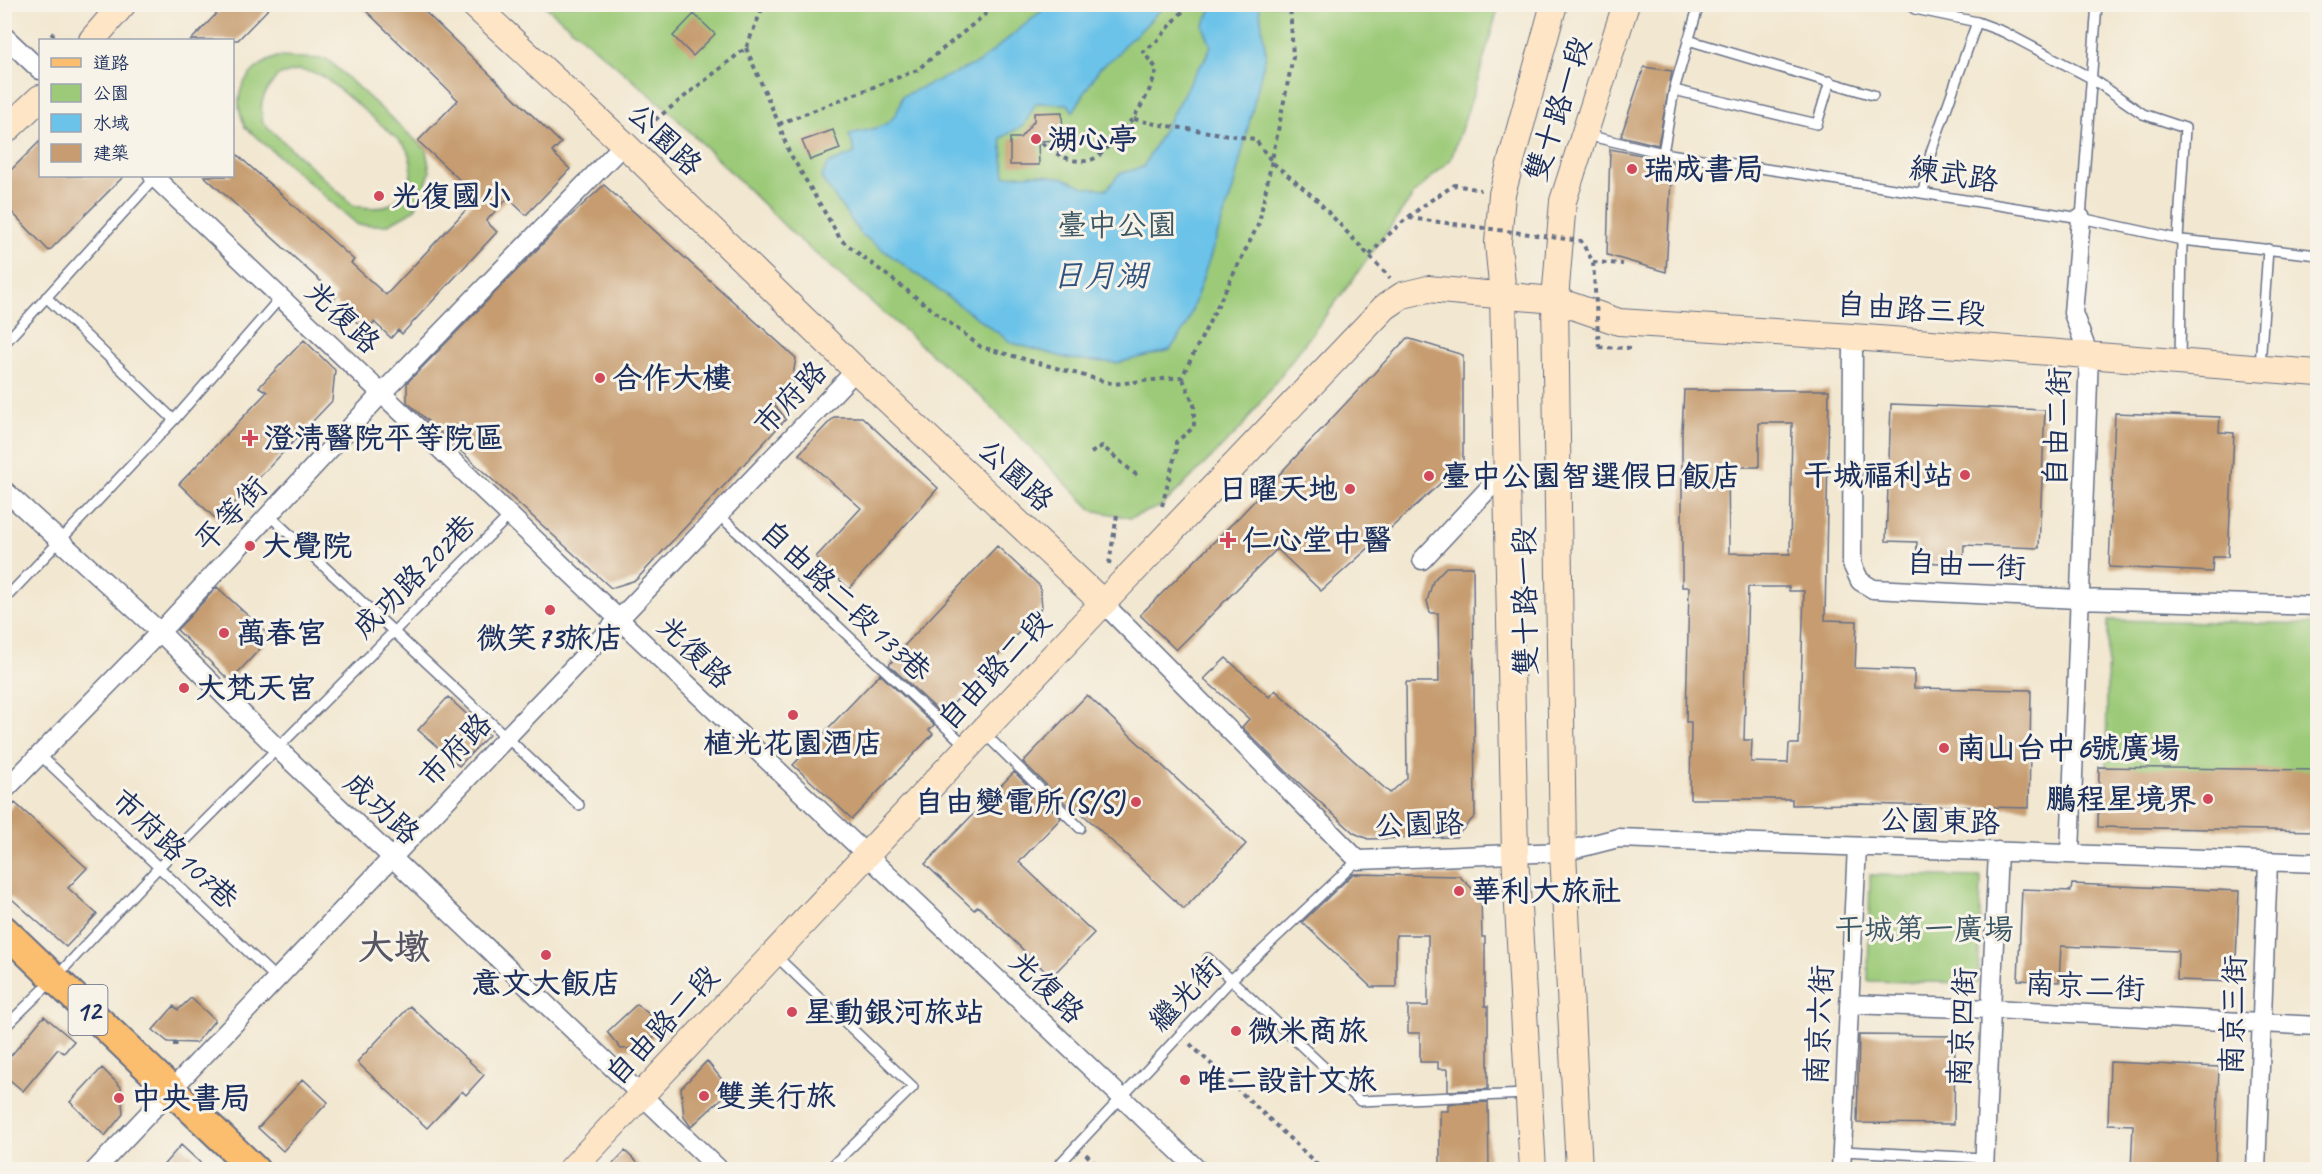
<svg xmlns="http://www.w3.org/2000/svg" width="2322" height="1174" font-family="Caveat,'LXGW WenKai TC',sans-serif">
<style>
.green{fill:#9cca78;stroke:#5c7c6b;stroke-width:1.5;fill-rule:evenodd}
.water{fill:#6cc3e9;stroke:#4479a4;stroke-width:1.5}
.building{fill:#c69c70;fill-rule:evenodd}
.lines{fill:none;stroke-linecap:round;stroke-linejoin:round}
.lane-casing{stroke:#666f86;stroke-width:12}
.street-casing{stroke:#666f86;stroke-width:21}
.secondary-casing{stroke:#666f86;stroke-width:28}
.primary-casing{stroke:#666f86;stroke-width:32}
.path{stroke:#666f86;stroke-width:4;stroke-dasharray:4.5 4.5;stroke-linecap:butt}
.lane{stroke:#fff;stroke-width:9}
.street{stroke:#fff;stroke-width:18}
.secondary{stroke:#fde5c5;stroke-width:26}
.primary{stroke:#fbbd6e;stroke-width:28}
.path-bridge{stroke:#666f86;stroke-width:4;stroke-dasharray:4.5 4.5;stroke-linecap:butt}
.poi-dot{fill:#d1495b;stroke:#f7f3e8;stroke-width:2}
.labels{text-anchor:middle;stroke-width:6;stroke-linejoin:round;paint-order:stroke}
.shield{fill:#f7f3e8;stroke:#5d6a87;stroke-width:1.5}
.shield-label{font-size:28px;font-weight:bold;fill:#1b2f5e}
.street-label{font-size:30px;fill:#1b2f5e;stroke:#f7f3e8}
.poi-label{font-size:30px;font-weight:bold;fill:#1b2f5e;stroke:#f7f3e8;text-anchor:start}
.park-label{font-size:30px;fill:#3b5664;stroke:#f7f3e8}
.water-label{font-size:32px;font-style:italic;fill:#2f5481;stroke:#f7f3e8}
.district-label{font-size:36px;font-weight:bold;fill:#575564;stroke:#f7f3e8}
</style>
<rect width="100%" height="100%" fill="#f7f3e8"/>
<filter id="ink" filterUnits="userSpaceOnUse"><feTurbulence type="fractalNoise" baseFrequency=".0167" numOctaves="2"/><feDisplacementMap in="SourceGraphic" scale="12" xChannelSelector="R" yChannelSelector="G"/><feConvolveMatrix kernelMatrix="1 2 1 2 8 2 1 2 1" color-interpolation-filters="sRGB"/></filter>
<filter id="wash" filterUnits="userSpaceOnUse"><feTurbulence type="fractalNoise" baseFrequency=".008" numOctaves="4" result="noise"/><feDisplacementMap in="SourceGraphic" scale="24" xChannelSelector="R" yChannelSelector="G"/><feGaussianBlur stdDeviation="1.35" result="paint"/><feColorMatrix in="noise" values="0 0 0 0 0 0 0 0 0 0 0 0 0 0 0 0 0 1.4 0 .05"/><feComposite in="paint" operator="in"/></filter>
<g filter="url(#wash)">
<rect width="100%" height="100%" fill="#f2e7d0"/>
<path class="green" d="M544,5h955l-22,78 -26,76 -37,35 -57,80 -116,154 -79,78 -32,12 -38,-8 -111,-113 -188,-163 -125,-124z
M277,57l50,2 99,91 4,22 -7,21 -9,17 -27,15h-29l-113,-98c-2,-7 -6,-15 -6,-22 -1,-25 17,-40 38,-48zM299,70c7,2 16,2 23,6 8,5 82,67 84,72 12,23 3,49 -20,58 -11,4 -22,1 -32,0l-91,-83c-5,-22 1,-29 14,-47z
M2108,620l209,4v154l-211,-6z
M1870,875l111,2 -3,106 -110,-2z"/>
<path class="water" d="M1049,5h116l-24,25 -18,16 -5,8 -19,15 -26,43 -5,-8 -32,-1 -12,22 -23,13 4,38 33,-2 26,4 20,9 23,2 12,-15 24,-7 53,-96 8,-10 7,-15 -8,-20 10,-21h46l7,49 -33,135 -46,136 -17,25 -53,13 -47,-4 -58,-16 -151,-109 -40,-56 7,-14 27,-11 -6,-19c28,-6 48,-6 53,-38l76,-33z"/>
<g id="blocks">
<path class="building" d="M226,4h47l-35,36h-47z
M359,4h58l144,139 -9,9 18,17 -44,46 -18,-17 -22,23 11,11 -95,102 -4,-4 -7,8 -17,-16 -8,9 -33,-31 4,-4 -133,-120h28v-26l122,110 -3,3 35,32 92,-98 -60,-56 40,-41z
M694,14l21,20 -22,22 -20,-20z
M1644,67l28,4 -14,74 -37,-9z
M1062,112l1,28 -25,1 1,24h-29v-27h10l14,-17v-8z
M833,130l7,19 -30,11 -8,-19z
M40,141v35h84l-75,75 -45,-47v-27z
M1610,149l62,12 -6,111 -59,-17z
M604,185l192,173 -5,30 -17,16 12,15 -150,161 -25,8 -204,-186v-19l156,-160z
M1407,338l56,17v108l-142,128 -44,-42 -101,101 -36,-35 101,-100z
M304,340l31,30 -3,31 -114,120 -39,-37 88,-92 -8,-5z
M1684,390h145l-4,230 32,1 -2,47 59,2v18l117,2 -2,118 -171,-4 -66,1v-6h-102l1,-77h-5l3,-135h-7v-154zM1759,423h33l-2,131 -61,-1 -1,-86h31zM1748,587h41v4h15l-5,153h-10l-1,19 -37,-1 1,-22h-8z
M1891,404l154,6 -6,138 -75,-3 -1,19 -47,-2 1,-20 -31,-1z
M2115,413l105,4 -1,15 15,1 -6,124h-15l-1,15 -103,-5z
M834,417h28l76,71 -89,101 -33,-32 45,-49 -62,-54z
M997,546l43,40 2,21 -99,108 -54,-50 4,-5 -1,-1z
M1446,567h27l2,249 -19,21 -88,2 -14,-6 -67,-61 -45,-45 7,-8 -45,-40 22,-21 43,39 6,-7 115,103 17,-15 -1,-96h33l-1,-69h-8l-3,-12 6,-20z
M217,587l54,50 -41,44 -53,-51z
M880,674l54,51 -5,5 4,4 -81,85 -59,-54z
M1087,695l159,149 -62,65 -111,-104 -3,3 -47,-46z
M448,697l41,38 -30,31 -41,-36z
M2099,767l219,3v61l-220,-4z
M1014,772l47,46 -42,44 75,71 -43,44 -73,-71 -4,4 -49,-46z
M15,803l72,65 -19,20 29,26 -31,33 -62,-55v-77z
M1353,874l106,2 22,21 1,40h3v69h3v83l-40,2v-22h-10v-7h-18v-29h-12v-27h20v-71h-32v52h-25l-69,-65z
M2072,884l167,7 -4,91 -58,-2 1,-29 -117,-5 -2,36 -41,-2 4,-91 49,2z
M191,998l24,22 -19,23 -28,-1 -15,-12 21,-24 4,4z
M637,1004l26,22 -19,22 -23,1 -14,-17z
M410,1006l74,69 -18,20 -4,-4 -35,37 -70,-66z
M44,1016l30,25 -10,12 -6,-4 -35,42 -19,-16v-11z
M1859,1035l96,1 -1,88 -97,-1z
M707,1061l25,31 -12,8 -29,27 -7,-10 -3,-29z
M2110,1062l109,5 -4,103h-84l2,-45 -25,-1z
M102,1068l19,19 2,27 -18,22 -35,-34z
M303,1079l25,23 -45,49 -25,-23z
M1488,1102l1,68h-49v-59h8v-7z
M181,1145l27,25h-49z
M625,1151l20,19h-38z"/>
</g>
</g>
<g filter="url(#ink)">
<use href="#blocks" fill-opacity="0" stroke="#666f86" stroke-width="1.5"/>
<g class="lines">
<defs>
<path id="lane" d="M1908,4l7,5 62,13 27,10 87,46 52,36 42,14 -7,111
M1688,40l185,55
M1674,90l143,34 13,-43
M1586,135l77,18 418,65 101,22 136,15
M1663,153l11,-63 25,-86
M1923,193l8,-41 46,-130
M2081,218l16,-214
M46,297l128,123
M4,344l151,-166
M2180,360l2,-120
M2260,366l8,-117
M718,514l248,232
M269,515l310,290
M4,600l170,-180 107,-123
M984,733l96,95
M40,755l237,224
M775,955l138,132 -85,83
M1208,958l152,143 167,-7
M4,1028l51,-50 105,-112 350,-351
M1842,1151l142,7
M1054,1170l177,-190 127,-120"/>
<path id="street" d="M4,36l36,34
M153,176l1045,994
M1853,337l-1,227 8,17 13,8 206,10 239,7
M4,490l156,142 117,116 443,422
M1422,560l85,-91
M1103,603l255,257 205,-8 55,-14 700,25
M4,791l156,-159 222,-239 242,-249
M2070,854l19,-498 -16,-43 8,-95
M1849,1004l143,5 326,17
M95,1170l761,-800
M1841,1170l16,-323
M1984,1170l14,-319
M2256,1170l12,-308"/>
<path id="secondary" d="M473,4l151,140 232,226 247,233
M92,40l31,-36
M4,132l36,-34
M571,1170l532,-567 282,-296 18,-12 25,-6 127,11 64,22 234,15 465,36
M1533,1170l-18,-316 -12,-559 -5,-52 4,-49 52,-190
M1579,1170l-16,-318 -8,-552 8,-99 63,-197"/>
<path id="primary" d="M4,930l251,240"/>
</defs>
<use href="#lane" class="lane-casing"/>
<use href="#street" class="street-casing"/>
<use href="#secondary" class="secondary-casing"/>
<use href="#primary" class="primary-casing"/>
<path class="path" d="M51,33l8,7
M746,48l33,76 9,26 53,90 140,107 133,37 68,-7 77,-154 34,-166 -3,-53
M1134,119l21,5 100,15 18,24 43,36 74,79
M779,124l138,-54 81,-66
M641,131l105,-83 18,-44
M1042,143c12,12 39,25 55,14 5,-3 9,-9 13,-13 24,-25 37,-42 47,-75l-14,-17 14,-11 32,-37
M1370,255c22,-27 54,-52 85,-70l26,5
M1593,262l30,2
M1599,347l31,1
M1091,453l11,-7 38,32
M1162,506l14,-55v-9l18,-15v-23l-12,-27
M1109,564l8,-49
M173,1044h7
M1190,1044l133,126
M1086,1154l15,16"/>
<use href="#lane" class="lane"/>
<use href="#street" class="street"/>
<use href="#secondary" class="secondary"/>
<use href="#primary" class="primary"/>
<path class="path-bridge" d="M1409,218l172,23 12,21 6,85"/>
</g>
</g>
<g class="poi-dot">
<circle cx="1036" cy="139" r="6"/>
<circle cx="1632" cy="169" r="6"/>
<circle cx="379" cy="196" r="6"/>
<circle cx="600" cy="378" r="6"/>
<path d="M247 429h6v6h6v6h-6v6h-6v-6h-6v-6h6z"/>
<circle cx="1965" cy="475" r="6"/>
<circle cx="1429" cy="476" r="6"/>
<circle cx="1350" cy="489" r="6"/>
<path d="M1225 531h6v6h6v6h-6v6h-6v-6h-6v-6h6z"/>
<circle cx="250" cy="546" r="6"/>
<circle cx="550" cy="610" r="6"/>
<circle cx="224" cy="633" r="6"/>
<circle cx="184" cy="688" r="6"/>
<circle cx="793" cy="715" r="6"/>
<circle cx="1944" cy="748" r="6"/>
<circle cx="2208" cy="799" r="6"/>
<circle cx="1136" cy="802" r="6"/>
<circle cx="1459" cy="891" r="6"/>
<circle cx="546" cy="955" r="6"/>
<circle cx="792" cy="1012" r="6"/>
<circle cx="1236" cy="1031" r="6"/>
<circle cx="1185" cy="1080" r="6"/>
<circle cx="704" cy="1096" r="6"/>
<circle cx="119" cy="1098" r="6"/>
</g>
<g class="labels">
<rect class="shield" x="68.5" y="985" width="39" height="50" rx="4.5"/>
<g class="shield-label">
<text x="88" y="1020">12</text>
</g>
<g class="street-label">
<text transform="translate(1558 109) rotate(-72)" y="10">雙十路一段</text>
<text transform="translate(665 139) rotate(44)" y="10">公園路</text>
<text transform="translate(1954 174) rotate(9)" y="10">練武路</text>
<text transform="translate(1911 309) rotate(4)" y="10">自由路三段</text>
<text transform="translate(343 317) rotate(44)" y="10">光復路</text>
<text transform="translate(790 398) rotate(-46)" y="10">市府路</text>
<text transform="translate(2057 427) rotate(-88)" y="10">自由二街</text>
<text transform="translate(1016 475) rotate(43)" y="10">公園路</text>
<text transform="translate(231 514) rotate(-47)" y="10">平等街</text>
<text transform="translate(1966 565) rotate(3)" y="10">自由一街</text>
<text transform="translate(414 576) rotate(-45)" y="10">成功路202巷</text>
<text transform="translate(846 601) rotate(43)" y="10">自由路二段133巷</text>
<text transform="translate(1525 601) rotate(-91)" y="10">雙十路一段</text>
<text transform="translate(695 652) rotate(44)" y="10">光復路</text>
<text transform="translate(994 670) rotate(-47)" y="10">自由路二段</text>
<text transform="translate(455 750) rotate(-46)" y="10">市府路</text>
<text transform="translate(382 808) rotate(43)" y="10">成功路</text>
<text transform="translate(1940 821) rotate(2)" y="10">公園東路</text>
<text transform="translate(1419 824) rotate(-2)" y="10">公園路</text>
<text transform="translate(175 849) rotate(43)" y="10">市府路107巷</text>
<text transform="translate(2085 986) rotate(3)" y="10">南京二街</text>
<text transform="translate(1047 987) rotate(44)" y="10">光復路</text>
<text transform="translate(1185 994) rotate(-46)" y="10">繼光街</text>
<text transform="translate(2233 1015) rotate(-88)" y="10">南京三街</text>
<text transform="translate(662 1025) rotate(-47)" y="10">自由路二段</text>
<text transform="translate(1819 1025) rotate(-87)" y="10">南京六街</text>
<text transform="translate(1962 1027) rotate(-87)" y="10">南京四街</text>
</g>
<g class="poi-label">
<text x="1048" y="149">湖心亭</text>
<text x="1644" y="179">瑞成書局</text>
<text x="391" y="206">光復國小</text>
<text x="612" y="388">合作大樓</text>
<text x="264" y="448">澄清醫院平等院區</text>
<text x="1953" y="485" text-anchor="end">干城福利站</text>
<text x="1441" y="486">臺中公園智選假日飯店</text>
<text x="1338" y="499" text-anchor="end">日曜天地</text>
<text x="1242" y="550">仁心堂中醫</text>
<text x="262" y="556">大覺院</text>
<text x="236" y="643">萬春宮</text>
<text x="550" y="648" text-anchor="middle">微笑73旅店</text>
<text x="196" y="698">大梵天宮</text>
<text x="793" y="753" text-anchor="middle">植光花園酒店</text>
<text x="1956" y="758">南山台中6號廣場</text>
<text x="2196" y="809" text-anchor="end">鵬程星境界</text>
<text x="1124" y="812" text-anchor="end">自由變電所(S/S)</text>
<text x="1471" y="901">華利大旅社</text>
<text x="546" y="993" text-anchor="middle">意文大飯店</text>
<text x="804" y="1022">星動銀河旅站</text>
<text x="1248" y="1041">微米商旅</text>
<text x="1197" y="1090">唯二設計文旅</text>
<text x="716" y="1106">雙美行旅</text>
<text x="131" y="1108">中央書局</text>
</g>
<g class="park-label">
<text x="1117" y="235">臺中公園</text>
<text x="1924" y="939">干城第一廣場</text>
</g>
<g class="water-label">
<text x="1100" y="286">日月湖</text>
</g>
<g class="district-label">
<text x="394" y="959">大墩</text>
</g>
</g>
<rect width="2322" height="1174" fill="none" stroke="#f7f3e8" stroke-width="24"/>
<rect x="39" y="39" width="195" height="138" fill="#f7f3e8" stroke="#9fa5b1" stroke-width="1.5"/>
<rect x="51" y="58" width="30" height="9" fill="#fbbd6e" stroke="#9fa5b1" stroke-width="1.5"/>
<text x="93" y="69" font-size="18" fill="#1b2f5e">道路</text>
<rect x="51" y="84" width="30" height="18" fill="#9cca78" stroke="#9fa5b1" stroke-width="1.5"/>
<text x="93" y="99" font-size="18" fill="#1b2f5e">公園</text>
<rect x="51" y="114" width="30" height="18" fill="#6cc3e9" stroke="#9fa5b1" stroke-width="1.5"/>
<text x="93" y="129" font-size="18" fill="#1b2f5e">水域</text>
<rect x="51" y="144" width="30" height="18" fill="#c69c70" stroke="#9fa5b1" stroke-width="1.5"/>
<text x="93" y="159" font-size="18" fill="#1b2f5e">建築</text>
</svg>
